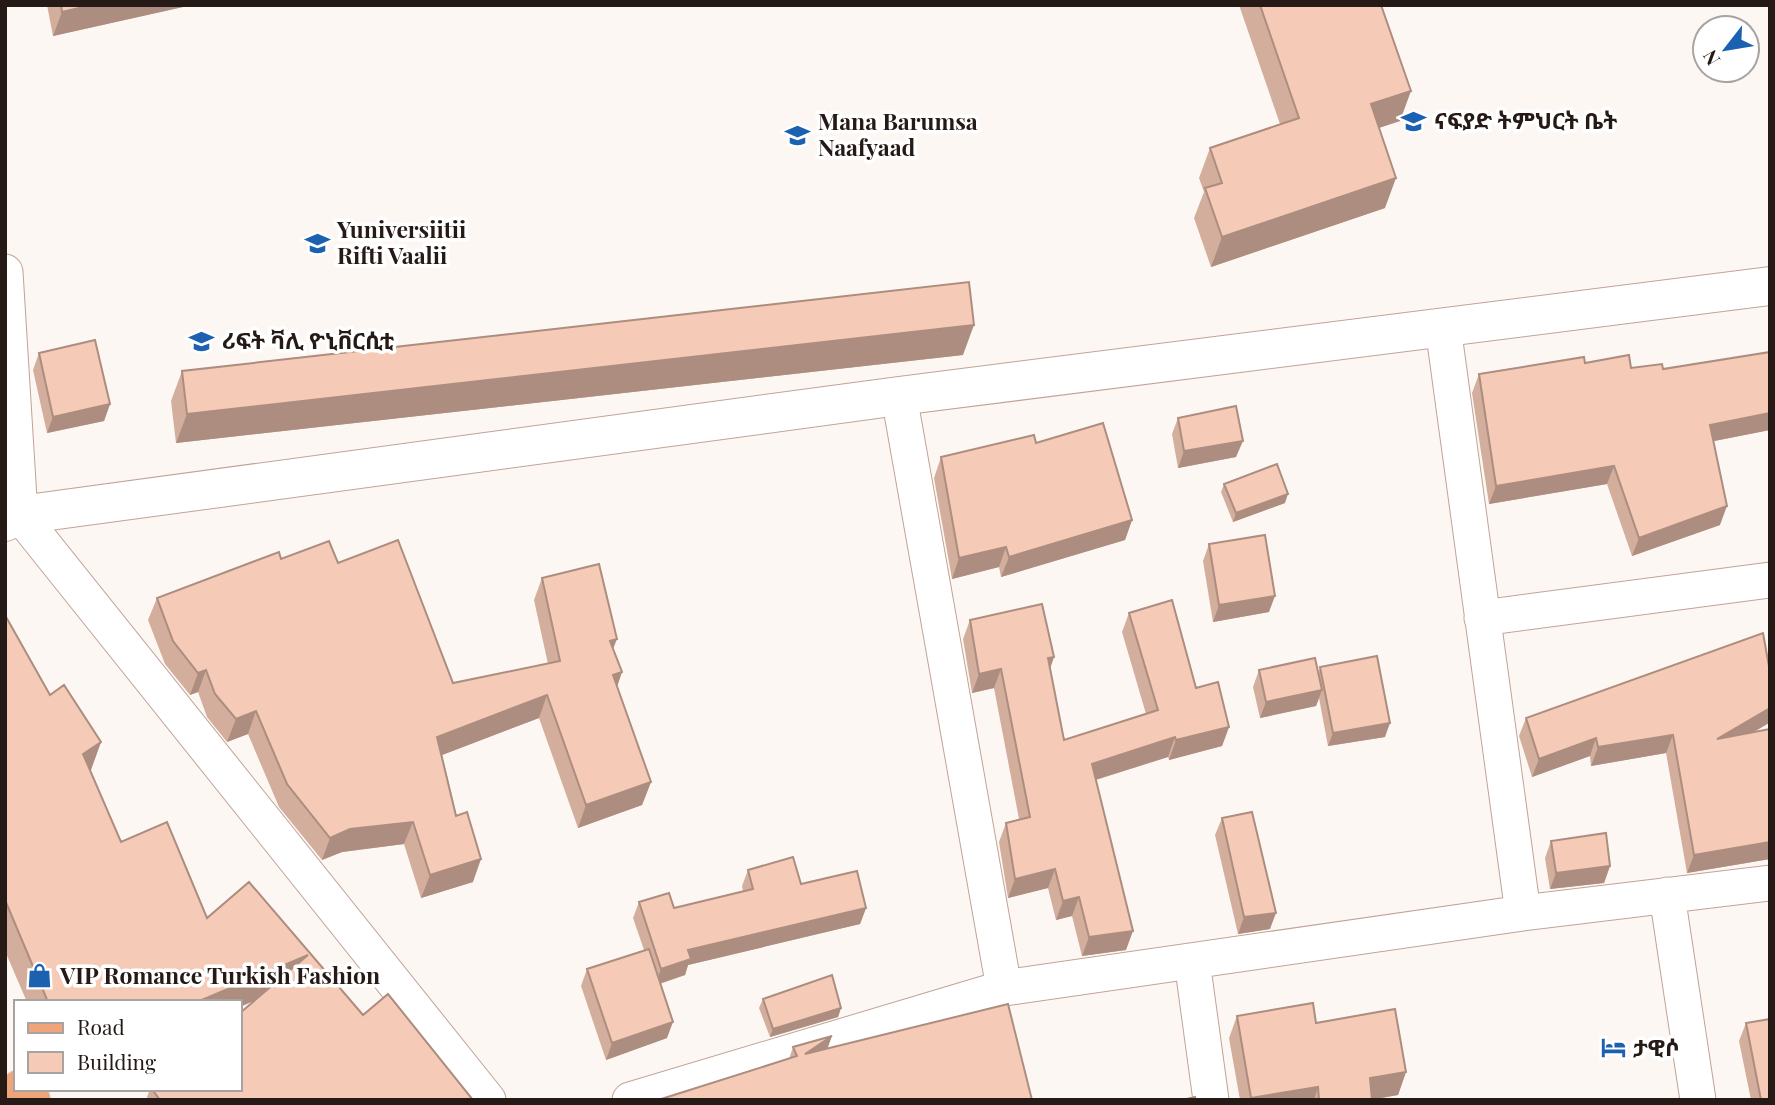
<svg xmlns="http://www.w3.org/2000/svg" width="1775" height="1105" font-family="'Playfair Display','Noto Sans Ethiopic',serif">
<style>
.lines{fill:none;stroke-linecap:round;stroke-linejoin:round}
.minor-casing{stroke:#c0a397;stroke-width:37}
.tertiary-casing{stroke:#c0a397;stroke-width:40}
.primary-casing{stroke:#d3d1d0;stroke-width:40}
.minor{stroke:#fff;stroke-width:35}
.tertiary{stroke:#fff;stroke-width:38}
.primary{stroke:#efa47a;stroke-width:38}
.wall{fill:#d3ae9d}
.shaded-wall{fill:#ac8d7f}
.building{fill:#f5cab6;stroke:#ac8d7f;stroke-width:2}
.labels{text-anchor:middle;stroke-width:7;stroke-linejoin:round;paint-order:stroke}
.poi-label{font-size:23px;font-weight:bold;fill:#251a15;stroke:#fff;text-anchor:start}
</style>
<rect width="100%" height="100%" fill="#fdf7f4"/>
<g class="lines">
<defs>
<path id="minor" d="M5,272l15,243 468,585
M1443,327l80,586
M899,396l105,592
M1482,618l288,-38
M1667,895l31,205
M1192,961l19,139
M630,1100l374,-112 519,-75 247,-30"/>
<path id="tertiary" d="M5,522l15,-7 879,-119 871,-110"/>
<path id="primary" d="M20,1089l11,11"/>
</defs>
<use href="#minor" class="minor-casing"/>
<use href="#tertiary" class="tertiary-casing"/>
<use href="#primary" class="primary-casing"/>
<use href="#minor" class="minor"/>
<use href="#tertiary" class="tertiary"/>
<use href="#primary" class="primary"/>
</g>
<path class="wall" d="M47,5h145l-139,31z
M1239,5h142l19,116 -21,7 6,80 -174,59 -17,-49 10,-26 -5,-14 11,-30 70,-24z
M1770,352v78l-56,11 6,84 -88,31 -25,-72 -118,20 -17,-111 7,-19 106,-11 46,5 32,1z
M39,353l71,51 -6,17 -57,12 -14,-63z
M963,355l-787,88 -5,-42 11,-30z
M1178,418l58,39 -58,11 -6,-34z
M1036,443l96,77 -7,20 -124,37 -2,-10 -47,12 -18,-101 7,-21z
M1224,484l61,19 -52,19 -12,-30z
M1209,544l60,68 -56,10 -10,-61z
M281,559l57,4 115,120 95,-19 -14,-64 8,-22 71,70 9,24 -5,15 34,95 -9,23 -64,23 -39,-110 -97,37 31,127 -52,16 -17,-54 -62,8 -20,8 -43,-53 -31,-73 -21,8 -20,-25 -9,-25 -8,3 -25,-31 -17,-44 9,-22z
M1129,613l67,75 33,39 -7,19 -53,14 -1,-3 -72,23 30,170 -44,6 -10,-40 -16,4 -8,-32 -40,10 -9,-56 7,-19 13,-4 -25,-131 -22,5 -9,-54 7,-19 84,37 -4,12 14,71 82,-26 -24,-82z
M5,615l45,80 51,47 -11,29 31,71 86,76 156,97 110,85h-327l4,-11h90l13,-87h-226l-22,-51z
M1320,667l65,70 -57,9 -9,-48 -3,8 -56,12 -7,-31 6,-17 60,2z
M1770,672v50l-1,1 -15,9 16,-3v130l-83,14 -21,-120 -75,13 -1,-10 -58,21 -13,-41 7,-18z
M1222,818l48,111 -32,5 -23,-99z
M1551,841l59,25 -6,17 -54,6 -5,-31z
M748,870l53,14 65,24 -6,16 -172,41 -3,10 -25,9 7,54 -61,22 -25,-74 6,-17 57,-19 -11,-32 6,-16 35,6 69,-17 -1,-5z
M763,999l78,9 -3,9 -68,20 -11,-29z
M1237,1016l79,7 90,49 -8,23 -26,5h-132l-11,-62z
M1746,1023l24,77h-19l-12,-59z
M793,1047l34,2 -38,10z"/>
<path class="shaded-wall" d="M92,5h100l-139,31 9,-24z
M1411,91l-11,30 -40,13 11,-30z
M1396,178l-11,30 -174,59 11,-30z
M974,325l-11,30 -787,88 11,-29z
M110,404l-6,17 -57,12 6,-16z
M1770,413v17l-66,13 6,-18z
M1243,441l-7,16 -58,11 6,-17z
M1614,466l-7,18 -118,20 7,-18z
M1288,494l-3,9 -52,19 3,-9z
M1727,506l-7,19 -88,31 7,-18z
M1132,520l-7,20 -124,37 8,-20z
M1006,547l-7,20 -47,12 7,-21z
M1275,596l-6,16 -56,10 6,-17z
M617,639l-9,23 2,-21z
M1054,657l-7,19 1,-18z
M1001,669l-7,19 -22,5 7,-19z
M206,670l-8,22 -8,3 8,-22z
M622,672l-8,23 -1,-20z
M1322,690l-6,16 -56,12 6,-16z
M547,695l-8,23 -110,42 8,-23z
M1770,708l-1,15 -59,34 7,-18z
M256,711l-8,23 -21,8 9,-23z
M1390,723l-5,14 -57,9 5,-13z
M1229,727l-7,19 -53,14 7,-20z
M1673,735l-7,18 -75,13 7,-19z
M1175,737l-7,20 -83,26 7,-19z
M1596,738l-6,18 -58,21 7,-18z
M101,742l-10,28 -18,12 10,-28z
M651,782l-9,23 -64,23 8,-23z
M413,822l-9,22 -62,8 -20,8 8,-22 20,-9z
M1770,842v17l-83,14 7,-18z
M481,859l-8,23 -52,16 9,-23z
M1610,866l-6,17 -54,6 6,-16z
M1055,869l-7,19 -40,10 7,-19z
M1079,897l-7,19 -16,4 7,-19z
M866,908l-6,16 -172,41 -3,10 -30,10 6,-16 27,-19z
M1276,913l-6,16 -32,5 6,-17z
M1133,931l-7,19 -44,6 7,-19z
M308,955l-10,27 -58,25v-5h-43z
M841,1008l-3,9 -68,20 3,-8z
M673,1022l-6,16 -61,22 6,-17z
M832,1036l-10,28 -17,-10z
M1406,1072l-8,23 -30,5 2,-22z
M1318,1087l-4,13h-63v-2z"/>
<path class="building" d="M61,5h31l-30,7z
M1260,5h121l30,86 -40,13 25,74 -174,59 -17,-49 17,-5 -12,-35 89,-30z
M969,282l5,43 -787,89 -5,-43z
M95,340l15,64 -57,13 -14,-64z
M1770,352v61l-60,12 17,81 -88,32 -25,-72 -118,20 -17,-112 105,-17 1,6 44,-8 2,13 31,-4 1,5z
M1236,406l7,35 -59,10 -6,-33z
M1103,423l29,97 -123,37 -3,-10 -47,11 -18,-101 93,-22 2,8z
M1277,464l11,30 -52,19 -12,-29z
M1265,535l10,61 -56,9 -10,-61z
M398,540l55,143 107,-22 -18,-83 57,-14 18,75 -7,2 12,31 -9,3 38,107 -65,23 -39,-110 -110,42 19,79 11,-4 14,47 -51,16 -17,-53 -63,7 -20,9 -43,-54 -31,-73 -20,8 -21,-25 -9,-24 -8,3 -25,-32 -16,-43 122,-46 2,7 48,-18 9,22z
M1172,600l24,88 22,-6 11,45 -53,13 -1,-3 -83,27 41,167 -44,6 -10,-40 -16,4 -8,-32 -40,10 -9,-56 24,-6 -29,-148 -22,5 -9,-54 72,-16 12,53 -6,1 16,82 94,-30 -29,-97z
M5,615l45,80 14,-10 37,57 -18,12 38,88 46,-20 40,96 42,-36 114,133 25,-21 85,106h-313l-8,-11h88v-76l68,-58 -111,47h-149l-43,-102z
M1763,633l7,39v36l-53,31 53,-10v113l-76,13 -21,-120 -75,12 -2,-9 -57,21 -13,-41z
M1377,656l13,67 -57,10 -13,-66z
M1315,658l7,32 -56,12 -7,-32z
M1252,812l24,101 -32,4 -22,-99z
M1606,833l4,33 -54,7 -5,-32z
M793,857l8,27 56,-13 9,37 -178,42 3,9 -30,10 -22,-67 30,-9 5,15 79,-19 -5,-19z
M649,949l24,73 -61,21 -25,-74z
M832,975l9,33 -68,21 -10,-30z
M1313,1003l3,20 79,-14 11,63 -36,6 2,22h-53l-1,-13 -67,11 -14,-82z
M1008,1004l24,96h-374l139,-44 -4,-9 39,-11 -27,18z
M1770,1019v81h-9l-15,-77z
M1195,1097v3h-13z"/>
<defs>
<symbol id="school-bare" viewBox="-9 -9 18 18"><path d="M0-5L7-2L0 1L-7-2ZM-4 1L0 2.5L4 1V4Q0 6-4 4Z" fill="#1c61b1" stroke="#fff" stroke-width="2.5" paint-order="stroke"/></symbol>
<symbol id="university-bare" viewBox="-9 -9 18 18"><path d="M0-5L7-2L0 1L-7-2ZM-4 1L0 2.5L4 1V4Q0 6-4 4Z" fill="#1c61b1" stroke="#fff" stroke-width="2.5" paint-order="stroke"/></symbol>
<symbol id="shop-bare" viewBox="-9 -9 18 18"><path d="M-5-2.5h2.3a2.7 3.5 0 0 1 5.4 0H5L5.5 6h-11ZM-1.5-2.5h3a1.5 2.3 0 0 0-3 0Z" fill="#1c61b1" stroke="#fff" stroke-width="2.5" paint-order="stroke"/></symbol>
<symbol id="hotel-bare" viewBox="-9 -9 18 18"><path d="M-6-4.5h1.5V1H6V5H4.5V3h-9V5H-6ZM-4 0a1.8 1.8 0 1 1 3.6 0ZM.5 0V-2.5h3Q6-2.5 6 0Z" fill="#1c61b1" stroke="#fff" stroke-width="2.5" paint-order="stroke"/></symbol>
</defs>
<g fill-rule="evenodd">
<use href="#school-bare" x="1396" y="104" width="35" height="35"/>
<use href="#school-bare" x="780" y="118" width="35" height="35"/>
<use href="#school-bare" x="300" y="226" width="35" height="35"/>
<use href="#university-bare" x="184" y="324" width="35" height="35"/>
<use href="#shop-bare" x="22" y="958" width="35" height="35"/>
<use href="#hotel-bare" x="1596" y="1030" width="35" height="35"/>
</g>
<g class="labels">
<g class="poi-label">
<text x="1434" y="129">ናፍያድ ትምህርት ቤት</text>
<text x="818" y="130">Mana Barumsa<tspan x="818" dy="26">Naafyaad</tspan></text>
<text x="337" y="238">Yuniversiitii<tspan x="337" dy="26">Rifti Vaalii</tspan></text>
<text x="222" y="349">ሪፍት ቫሊ ዮኒቨርሲቲ</text>
<text x="60" y="984">VIP Romance Turkish Fashion</text>
<text x="1633" y="1056">ታዊሶ</text>
</g>
</g>
<rect width="1775" height="1105" fill="none" stroke="#251a15" stroke-width="14"/>
<rect x="14" y="1000" width="228" height="91" fill="#ffffff" stroke="#a8a3a1" stroke-width="2"/>
<rect x="28" y="1023" width="35" height="10" fill="#efa47a" stroke="#a8a3a1" stroke-width="2"/>
<text x="77" y="1035" font-size="21" fill="#251a15">Road</text>
<rect x="28" y="1052" width="35" height="21" fill="#f5cab6" stroke="#a8a3a1" stroke-width="2"/>
<text x="77" y="1070" font-size="21" fill="#251a15">Building</text>
<g transform="translate(1726 49) rotate(239)"><circle r="33" fill="#ffffff" stroke="#a8a3a1" stroke-width="2"/>
<path d="M0-5L12 26L0 18L-12 26Z" fill="#1c61b1"/>
<text y="-10" font-size="19" font-weight="bold" text-anchor="middle" fill="#251a15">N</text>
</g>
</svg>
